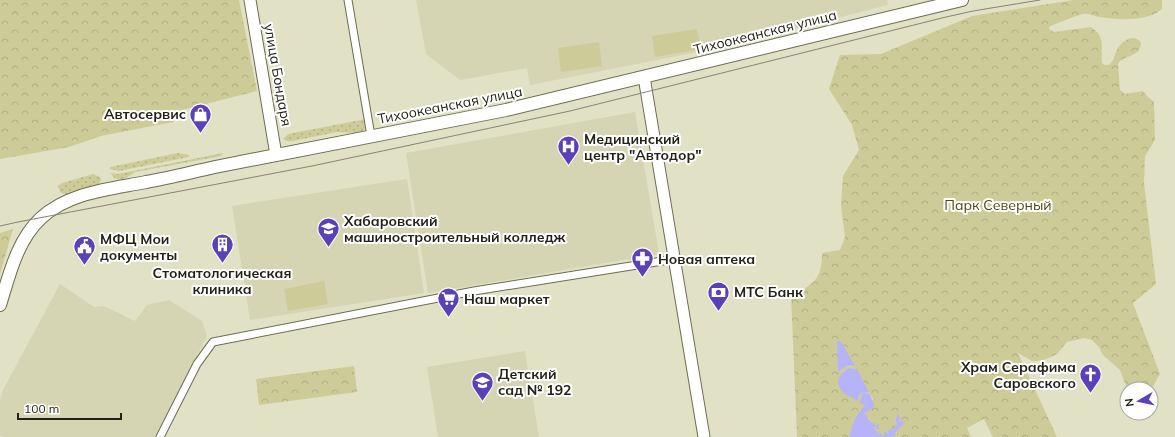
<svg xmlns="http://www.w3.org/2000/svg" width="1175" height="437" font-family="Mulish,sans-serif">
<style>
.built{fill:#d5d4b3}
.grass{fill:url(#grass-dots)}
.forest{fill:url(#forest-crowns);fill-rule:evenodd}
.pitch{fill:#cdcc98}
.water{fill:#b7b3f8}
.lines{fill:none;stroke-linecap:round;stroke-linejoin:round}
.minor-casing{stroke:#6c6c54;stroke-width:9}
.secondary-casing{stroke:#6c6c54;stroke-width:13}
.primary-casing{stroke:#6c6c54;stroke-width:14}
.minor{stroke:#fff;stroke-width:7}
.secondary{stroke:#fff;stroke-width:11}
.primary{stroke:#fff;stroke-width:12}
.tram{stroke:#858572;stroke-width:1}
.labels{text-anchor:middle;stroke-width:4;stroke-linejoin:round;paint-order:stroke}
.street-label{font-size:14px;fill:#232219;stroke:#fff}
.poi-label{font-size:14px;font-weight:bold;fill:#232219;stroke:#fff;text-anchor:start}
.park-label{font-size:14px;fill:#4c490f;stroke:#fff}
</style>
<defs>
<pattern id="grass-dots" width="8" height="8" patternUnits="userSpaceOnUse"><rect width="8" height="8" fill="#cdcc98"/><path d="M2 2h.1M6 6h.1" fill="none" stroke="#b0af82" stroke-width="1.8" stroke-linecap="round"/></pattern>
<pattern id="forest-crowns" width="20" height="18" patternUnits="userSpaceOnUse"><rect width="20" height="18" fill="#cdcc98"/><path d="M2 6a3 3 0 1 1 6 0M12 15a3 3 0 1 1 6 0" fill="none" stroke="#b0af82"/></pattern>
</defs>
<rect width="100%" height="100%" fill="#e1e1c6"/>
<path class="built" d="M416,0h471l1,5 -160,41 -198,39 -3,-17 -67,12 -34,-26z
M635,112l24,142 -231,39 -22,-140z
M407,179l17,114 -174,27 -18,-114z
M60,284l34,23 10,-1 31,15 12,-16 22,-5 33,21 5,15 -51,101h-152l-4,-2v-35l3,-10z
M525,351l14,86h-101l-11,-70z"/>
<path class="grass" d="M366,119v8l-3,4 -7,2 -19,-1 -44,9h-6l-4,-2 5,-5z
M178,153l11,2v2l-70,14 -9,-2v-2z
M223,153l-2,3 -86,16c-7,5 -12,9 -21,6l-3,-5 7,1z
M93,174l7,3 1,3 -4,7 -29,7h-4l-4,-2 -2,-6 4,-3z"/>
<path class="forest" d="M0,0h239l18,91 -75,19 -9,12 -72,14 -32,11 -69,12z
M1074,0h88v9c-15,13 -45,11 -63,8 -6,-1 -10,-4 -15,-3 -4,0 -32,11 -35,13v2l5,3 37,-5c16,11 9,20 11,36l3,2c3,0 4,0 6,-2 4,-4 4,-11 7,-15 5,-8 17,-15 23,-5 -1,15 -17,11 -23,21l2,26 5,4 18,-3 4,5 7,6 1,38 -10,16 -1,27 12,101 -23,19 27,71 -9,16v-1h-24l-7,-19 -17,-15 -4,-8 -7,-7 -8,-2 -17,4 -10,12 -13,6 -8,1h-4l-14,-8 39,84h-64l-9,-18 -17,9 4,9h-80l4,-2 -1,-1 4,-6 6,-5 -3,-2 -3,1 1,-2 -3,-3 -1,3 2,4 -5,7 -3,2 -2,-1 -2,2 2,1 -3,2 -7,-4v-3l-3,-1 1,-2 5,1 -2,-3 -3,1 -11,-13 9,-14 -3,-5 -5,-1v12l-10,16 -6,16h-52l-6,-142c23,-10 31,-16 31,-42l18,-3 5,-13 -4,-31 2,-30 16,-26 -7,-25 -23,-36 11,-34 41,-1 91,-38zM837,341l17,25 -10,1 -5,3zM854,368l11,23 -6,4 -1,6 -16,-29 3,-2z
M13,229l-13,45v-41z
M354,366l3,26 -98,13 -3,-26z"/>
<path class="pitch" d="M697,29l4,20 -46,8 -3,-21z
M599,42l3,24 -41,6 -3,-24z
M324,281l4,23 -40,7 -4,-22z"/>
<path class="water" d="M837,341h3l2,2 13,23c-7,-1 -14,1 -17,7z
M850,368l7,1 12,23 -7,1 -3,2 -1,6c-5,-3 -12,-6 -16,-10 -8,-9 -2,-20 8,-23z
M865,393l5,1 4,11 -1,3 -9,5 3,3 2,4 2,1v1l4,2v2l4,-2v3l1,2 -5,-2 -1,2h2l1,3h2l-1,2 3,-1 1,3 1,-2 1,3 3,-2 -3,-1 1,-3 3,2 1,-4 3,1 5,-6 -2,-4 3,-6 1,2 1,3 -2,3 3,-2 1,2 3,-1c-2,6 -10,8 -10,15l-4,1h-42l6,-19 10,-13 -5,-2 2,-9z"/>
<g class="lines">
<defs>
<path id="minor" d="M348,0l23,136
M160,437l37,-73 16,-22 261,-51 201,-32"/>
<path id="secondary" d="M250,0l26,155
M644,77l60,360"/>
<path id="primary" d="M0,305c9,-29 17,-65 41,-87 28,-26 70,-29 105,-36 23,-4 46,-10 69,-15l291,-57 456,-110"/>
</defs>
<use href="#minor" class="minor-casing"/>
<use href="#secondary" class="secondary-casing"/>
<use href="#primary" class="primary-casing"/>
<use href="#minor" class="minor"/>
<use href="#secondary" class="secondary"/>
<use href="#primary" class="primary"/>
<path class="tram" d="M0,226l18,-4 294,-56 258,-55 376,-94 27,-6 67,-11"/>
</g>
<defs>
<symbol id="shop-pin" viewBox="-11 -11 22 30"><path d="M0 17L-7.5 6A9.5 9.5 0 1 1 7.5 6Z" fill="#5a41b9" stroke="#fff"/><path d="M-5-2.5h2.3a2.7 3.5 0 0 1 5.4 0H5L5.5 6h-11ZM-1.5-2.5h3a1.5 2.3 0 0 0-3 0Z" fill="#fff"/></symbol>
<symbol id="hospital-pin" viewBox="-11 -11 22 30"><path d="M0 17L-7.5 6A9.5 9.5 0 1 1 7.5 6Z" fill="#5a41b9" stroke="#fff"/><path d="M-5-5h3v3.5h4V-5h3V5h-3V1.5h-4V5h-3Z" fill="#fff"/></symbol>
<symbol id="university-pin" viewBox="-11 -11 22 30"><path d="M0 17L-7.5 6A9.5 9.5 0 1 1 7.5 6Z" fill="#5a41b9" stroke="#fff"/><path d="M0-5L7-2L0 1L-7-2ZM-4 1L0 2.5L4 1V4Q0 6-4 4Z" fill="#fff"/></symbol>
<symbol id="building-pin" viewBox="-11 -11 22 30"><path d="M0 17L-7.5 6A9.5 9.5 0 1 1 7.5 6Z" fill="#5a41b9" stroke="#fff"/><path d="M-4-6H4V6H1V3H-1V6H-4ZM-2.5-4.3h1.7v1.8h-1.7ZM.8-4.3h1.7v1.8H.8ZM-2.5-1h1.7V.8h-1.7ZM.8-1h1.7V.8H.8Z" fill="#fff"/></symbol>
<symbol id="civic-pin" viewBox="-11 -11 22 30"><path d="M0 17L-7.5 6A9.5 9.5 0 1 1 7.5 6Z" fill="#5a41b9" stroke="#fff"/><path d="M-.6-6.5H3V-4.5H.6V-3L4-1V1h2V6H-6V1h2V-1L-.6-3ZM-1.2 2.5V6h2.4V2.5Z" fill="#fff"/></symbol>
<symbol id="pharmacy-pin" viewBox="-11 -11 22 30"><path d="M0 17L-7.5 6A9.5 9.5 0 1 1 7.5 6Z" fill="#5a41b9" stroke="#fff"/><path d="M-2-6h4v4h4v4h-4v4h-4v-4h-4v-4h4Z" fill="#fff"/></symbol>
<symbol id="bank-pin" viewBox="-11 -11 22 30"><path d="M0 17L-7.5 6A9.5 9.5 0 1 1 7.5 6Z" fill="#5a41b9" stroke="#fff"/><path d="M-6-4H6V4H-6ZM0-2.3a2.3 2.3 0 1 0 0 4.6a2.3 2.3 0 1 0 0-4.6Z" fill="#fff"/></symbol>
<symbol id="supermarket-pin" viewBox="-11 -11 22 30"><path d="M0 17L-7.5 6A9.5 9.5 0 1 1 7.5 6Z" fill="#5a41b9" stroke="#fff"/><path d="M-6-5.5h2.5l.6 2H6L4.5 2H-2.5L-4.4-4H-6ZM-1.5 3.2a1.3 1.3 0 1 0 .1 0ZM3 3.2a1.3 1.3 0 1 0 .1 0Z" fill="#fff"/></symbol>
<symbol id="church-pin" viewBox="-11 -11 22 30"><path d="M0 17L-7.5 6A9.5 9.5 0 1 1 7.5 6Z" fill="#5a41b9" stroke="#fff"/><path d="M-1.2-6h2.4v3.5h3.3v2.4h-3.3V6h-2.4V-.1h-3.3v-2.4h3.3Z" fill="#fff"/></symbol>
<symbol id="school-pin" viewBox="-11 -11 22 30"><path d="M0 17L-7.5 6A9.5 9.5 0 1 1 7.5 6Z" fill="#5a41b9" stroke="#fff"/><path d="M0-5L7-2L0 1L-7-2ZM-4 1L0 2.5L4 1V4Q0 6-4 4Z" fill="#fff"/></symbol>
</defs>
<g fill-rule="evenodd">
<use href="#shop-pin" x="188" y="102" width="25" height="34"/>
<use href="#hospital-pin" x="556" y="134" width="25" height="34"/>
<use href="#university-pin" x="316" y="216" width="25" height="34"/>
<use href="#building-pin" x="210" y="232" width="25" height="34"/>
<use href="#civic-pin" x="72" y="234" width="25" height="34"/>
<use href="#pharmacy-pin" x="630" y="246" width="25" height="34"/>
<use href="#bank-pin" x="706" y="280" width="25" height="34"/>
<use href="#supermarket-pin" x="436" y="286" width="25" height="34"/>
<use href="#church-pin" x="1078" y="362" width="25" height="34"/>
<use href="#school-pin" x="470" y="370" width="25" height="34"/>
</g>
<g class="labels">
<g class="street-label">
<text transform="translate(765 32) rotate(-14)" y="5">Тихоокеанская улица</text>
<text transform="translate(278 75) rotate(80)" y="5">улица Бондаря</text>
<text transform="translate(450 105) rotate(-11)" y="5">Тихоокеанская улица</text>
</g>
<g class="poi-label">
<text x="186" y="119" text-anchor="end">Автосервис</text>
<text x="584" y="144">Медицинский<tspan x="584" dy="16">центр "Автодор"</tspan></text>
<text x="344" y="226">Хабаровский<tspan x="344" dy="16">машиностроительный колледж</tspan></text>
<text x="100" y="244">МФЦ Мои<tspan x="100" dy="16">документы</tspan></text>
<text x="658" y="264">Новая аптека</text>
<text x="222" y="278" text-anchor="middle">Стоматологическая<tspan x="222" dy="16">клиника</tspan></text>
<text x="734" y="297">МТС Банк</text>
<text x="464" y="304">Наш маркет</text>
<text x="1076" y="372" text-anchor="end">Храм Серафима<tspan x="1076" dy="16">Саровского</tspan></text>
<text x="498" y="379">Детский<tspan x="498" dy="16">сад № 192</tspan></text>
</g>
<g class="park-label">
<text x="998" y="210">Парк Северный</text>
</g>
</g>
<g transform="translate(1139 401) rotate(261)"><circle r="19" fill="#ffffff" stroke="#a7a7a3"/>
<path d="M0-3L7 15L0 10L-7 15Z" fill="#5a41b9"/>
<text y="-6" font-size="11" font-weight="bold" text-anchor="middle" fill="#232219">N</text>
</g>
<path d="M18 413v6h103v-6" fill="none" stroke="#232219" stroke-width="2"/>
<text x="24" y="413" font-size="12" fill="#232219" stroke="#ffffff" stroke-width="3" paint-order="stroke">100 m</text>
</svg>
